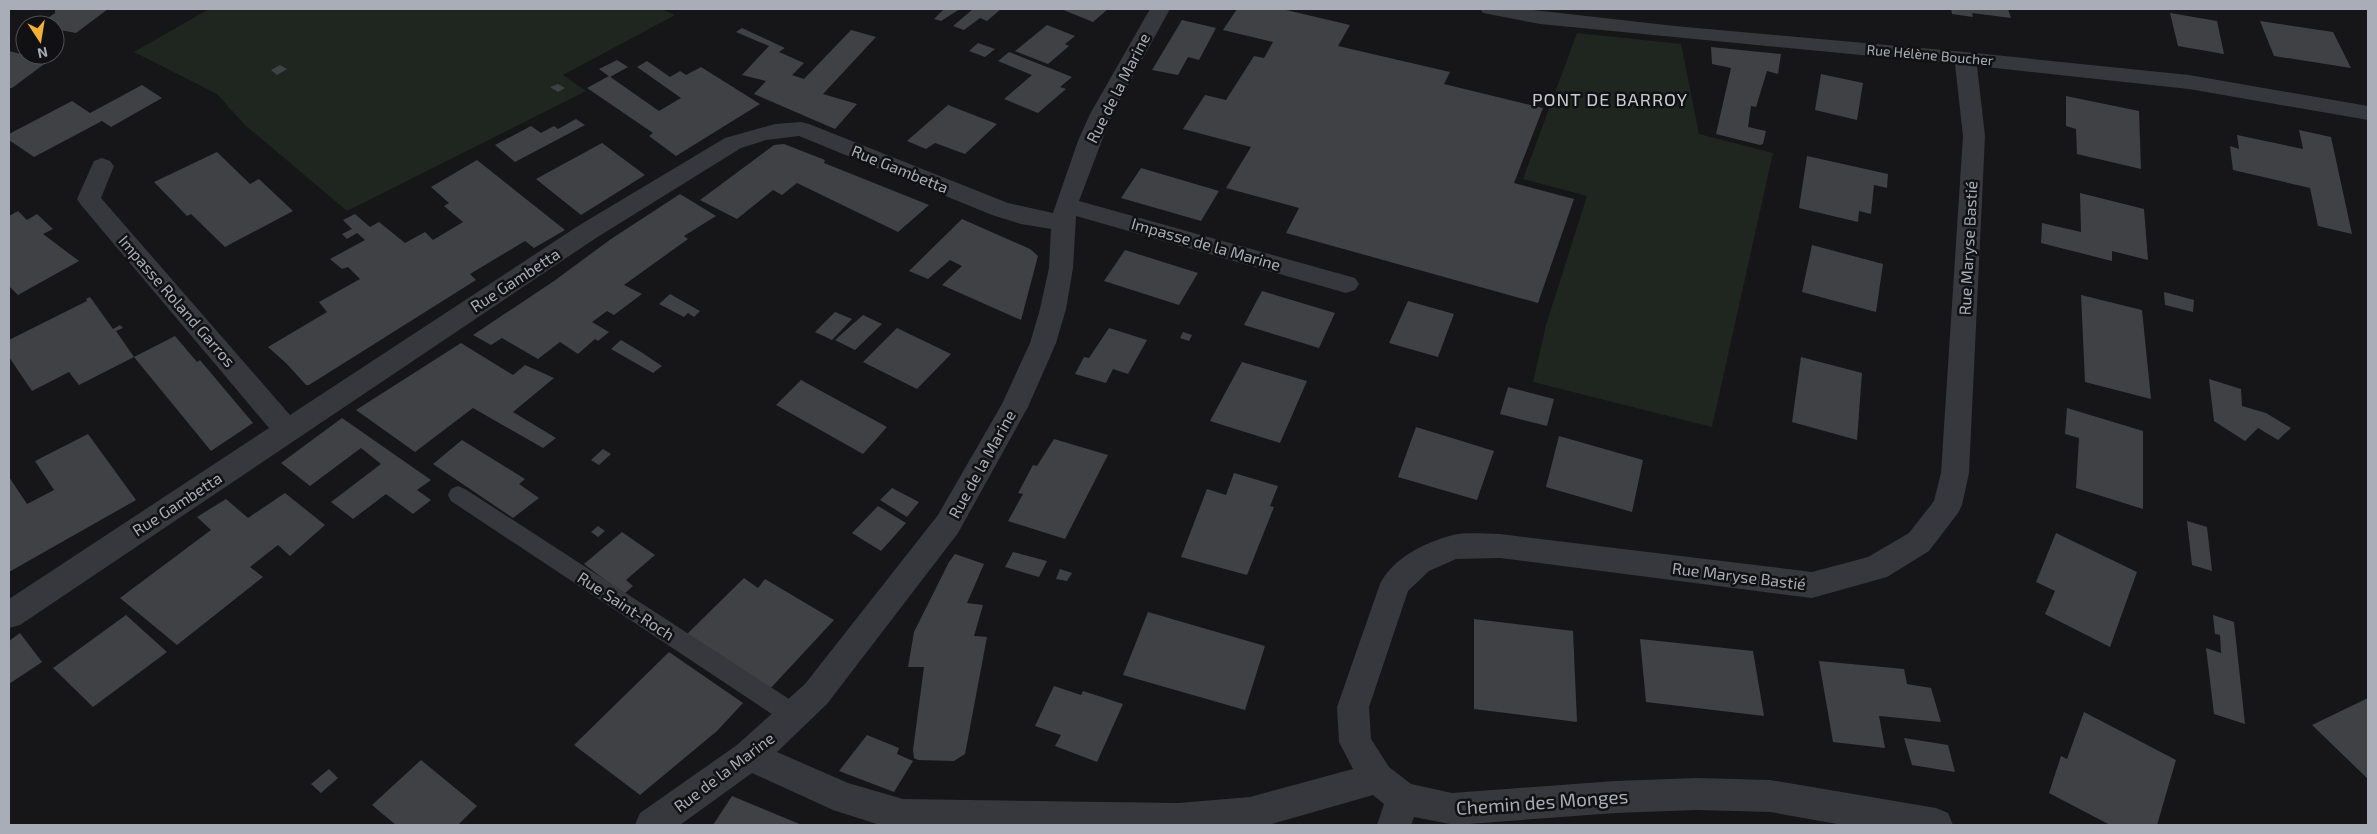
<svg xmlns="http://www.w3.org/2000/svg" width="2377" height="834" font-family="'Exo 2',sans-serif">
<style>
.green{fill:#1e261f}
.building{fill:#404145}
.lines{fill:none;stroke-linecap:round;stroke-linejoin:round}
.service{fill:#37383d;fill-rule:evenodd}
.minor{fill:#37383d;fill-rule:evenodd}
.labels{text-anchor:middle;stroke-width:5;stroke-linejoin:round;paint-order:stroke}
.far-street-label{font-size:14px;fill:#a8adb8;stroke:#111113}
.street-label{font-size:16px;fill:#a8adb8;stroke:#111113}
.neighbourhood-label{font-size:18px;letter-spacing:1px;fill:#c9ccd4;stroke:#111113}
.near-street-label{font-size:19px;fill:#a8adb8;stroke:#111113}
</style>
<rect width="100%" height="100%" fill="#161618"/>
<path class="green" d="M209,9h452l14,6 -112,60 23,16 -239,120 -102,-86 -28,-31 -83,-42z
M1577,33l104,11 18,90 74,19 -61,274 -179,-45 13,-57 41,-129 -64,-17z"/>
<path class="building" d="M55,9h53l-32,24 -21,-4v-4h-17l17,-12z
M944,9h16l-19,12 -7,-2z
M973,9h28l-14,12 -7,-3 -16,12 -11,-4z
M1061,9h47l-15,13z
M1237,9h45l68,16 -12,21 112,26 -6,12 99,24 -29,75 60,16 -36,104 -252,-70 13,-25 -73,-20 25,-41 -68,-18 22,-34 21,5 28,-44 10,2 9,-16 -50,-12z
M1951,9h57l3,9 -39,-5 1,4 -21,-3z
M2170,13l47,8 7,33 -46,-8z
M1182,20l34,8 -17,32 -11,-3 -10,18 -26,-5z
M2260,21l73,11 18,36 -77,-12z
M1047,25l28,11 -10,8 4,2 -21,18 -33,-13z
M742,28l43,20 -6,4 25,11 -12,12 12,4 47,-49 25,7 -53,57 34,10 -22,25 -81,-35 12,-13 -24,-6 27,-29 -33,-14z
M978,43l17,6 -10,8 -16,-6z
M1711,47l70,7 -3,20 -11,-3 -11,36 -5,-1 -3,21 18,4 -3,13 -3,1 -44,-11 15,-66 -19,-4z
M9,51l16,4 26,4 -39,29h-3z
M1009,52l63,25 -12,10 6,2 -28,24 -34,-14 28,-24 -34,-14z
M617,60l11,7 -18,10 -11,-8z
M647,61l23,16 10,-6 6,4 15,-8 59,37 -84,52 -27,-20 4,-3 -66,-45 22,-12 50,35 22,-13 -44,-31z
M280,65l7,4 -10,6 -6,-5z
M1821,74l42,9 -6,37 -42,-10z
M558,84l7,4 -7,4 -8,-5z
M142,85l20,13 -51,29 -9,-6 -68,36 -25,-17v-6l63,-33 18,12z
M2066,96l73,15 2,58 -64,-15 -1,-25 -10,-3z
M948,105l49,19 -32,30 -30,-11 -9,6 -19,-8z
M576,119l9,6 -70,37 -20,-17 36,-19 10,7 13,-7 4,3z
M2299,130l32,7 21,97 -34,-8 -8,-38 -77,-18 -3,-24 9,3 -2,-14 66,14z
M602,143l43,32 -64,40 -45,-36z
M784,144l41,16 -1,3 105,42 -31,27 -101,-49 -15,12 -9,-5 -36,29 -37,-19 74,-55z
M217,152l33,32 9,-5 34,32 -68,36 -34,-33 -4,2 -33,-34z
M1807,156l81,18 -1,14 -13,-3 -3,29 -12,-3 -1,11 -59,-14z
M477,160l88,70 -31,18 -9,-7 -55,33 6,6 -167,105h-3l-19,-21 -19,-17 59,-35 -8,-10 41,-23 -12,-12 -6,2 -12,-10 35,-19 -8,-7 -10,6 -5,-5 10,-5 -9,-9 12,-6 15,13 9,-5 26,21 20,-11 8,8 30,-18 -19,-16 5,-3 -18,-16z
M1141,168l78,23 -18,30 -80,-23z
M2080,193l64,16 4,51 -36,-9v10l-71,-18 1,-20 39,9z
M680,194l36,22 -32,20 4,3 -64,46 18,9 -28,21 -7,-4 -15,11 17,10 -11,9 -3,-2 -17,15 -18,-12 -22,17 -36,-21 -11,7 -18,-10 81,-54 57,-42z
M18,211l9,9 10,-6 16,15 -10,5 36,27 -61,34 -9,-9v-70z
M962,219l68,30 8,7 -17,64 -79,-35 20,-19 -12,-6 -22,19 -19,-8z
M1812,245l71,19 -7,48 -74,-20z
M1125,250l73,23 -19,32 -75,-24z
M1262,291l73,22 -16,35 -75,-23z
M2164,292l30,8 -1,12 -28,-7z
M670,294l30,17 -6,6 -6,-4 -4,4 -25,-13z
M2081,295l61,15 9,89 -66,-17z
M90,297l23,32 7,-4 3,3 -7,3 18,26 41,-21 22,26 3,-2 53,63 -42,28 -77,-94 -55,28 -10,-13 -37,19 -23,-34v-17l78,-39 -1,-2z
M1408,301l46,13 -16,43 -49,-14z
M835,312l17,7 -20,21 -17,-8z
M863,315l19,9 -27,26 -20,-10z
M897,328l54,26 -34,35 -54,-27z
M1109,328l38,12 -19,34 -15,-5 -7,14 -31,-9 9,-17 5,1z
M1183,332l9,3 -3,6 -9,-3z
M621,340l20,12 21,14 -9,7 -42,-24z
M461,343l52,32 12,-10 29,13 -41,34 43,26 -13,10 -70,-40 -58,44 -59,-42z
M1801,357l61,16 -5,67 -65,-18z
M1242,362l65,19 -27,62 -70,-22z
M2209,379l32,10 1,17 24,7 25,15 -13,12 -20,-12 -13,13 -31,-20z
M801,380l86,47 -24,27 -87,-49z
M1508,387l46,12 -7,27 -47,-12z
M2067,408l76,23v78l-67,-21 3,-50 -14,-4z
M342,418l89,62 -14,10 14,10 -18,14 -27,-20 -33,25 -22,-17 50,-38 -20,-16 -51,38 -29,-23z
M1416,427l78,24 -17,49 -79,-23z
M88,434l48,66 -127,72v-95l18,27 27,-14 -19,-29z
M1559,436l84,24 -11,52 -86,-25z
M1054,439l54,16 -43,84 -57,-18 15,-27 -5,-1 15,-28 4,1z
M462,440l63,39 -6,5 20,14 -26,20 -80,-54z
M603,449l8,5 -12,11 -8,-5z
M1234,473l44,13 -8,20 4,1 -27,68 -66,-18 26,-68 19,6z
M892,488l27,14 -12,15 -27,-17z
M285,493l40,32 -35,31 -12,-11 -28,22 13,10 -86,68 -57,-47 91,-68 -14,-13 29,-18 22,19z
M878,506l28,17 -25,28 -29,-18z
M2187,521l20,6 5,44 -20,-6z
M598,526l7,5 -7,6 -7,-5z
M622,532l33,23 -29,25 7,6 -9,8 -40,-30z
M2056,533l81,39 -27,75 -65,-33 10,-23 -19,-9z
M1013,552l34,9 -8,16 -34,-10z
M955,554l29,10 -17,39 16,2 -9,31 13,1 -22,117 -11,7 -36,-1 -4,-2 -1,-8 11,-83h-16l6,-35 35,-70z
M1060,569l12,4 -5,8 -11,-2z
M744,578l14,10 7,-9 69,41 -66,71 -83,-55z
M1148,612l117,34 -20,64 -122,-35z
M126,615l41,37 -74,55 -40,-39z
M2213,615l21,7 11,102 -31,-10 -8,-66 15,5 -1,-18 -5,-1z
M1474,619l99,12 4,91 -103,-13z
M20,633l22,29 -33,22v-43z
M1640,639l113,12 11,65 -118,-14z
M669,652l74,51 -26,28 -77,64 -66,-50z
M1819,661l85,8 3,15 24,4 10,34 -62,-6 6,32 -52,-6z
M1054,686l27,9 2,-4 40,13 -26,58 -42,-16 6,-11 -26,-9z
M2368,698v81l-56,-54z
M2084,712l92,48 -19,65h-47l-61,-32 12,-37 6,3z
M867,735l32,13 -2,6 16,7 -19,31 -55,-21z
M1904,738l44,7 7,27 -43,-7z
M421,760l56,46 -19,19h-62l-24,-20z
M329,769l9,9 -17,15 -10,-9z
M732,796l70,29h-89z"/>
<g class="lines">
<path class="service" d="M458,486l7,3 338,219 4,8 -4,8 -8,3 -8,-3 -336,-223 -3,-6 3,-6z"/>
<path class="minor" d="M1150,9h20l-58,105 -33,87 276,77 4,6 -4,6 -9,3 -270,-77 -3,52 -7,41 -10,34 -28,64 -70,126 -131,171 -50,48 71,31 55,16 275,4 72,-6 103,-28 -14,-27 -2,-35 43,-123c13,-26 45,-42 73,-49 14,-3 32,-1 47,-1l312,38 56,-15 41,-24 25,-32 7,-28 22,-337 -8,-72 -415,-40 -57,-11 -3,-4h43l152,17 290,26 224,23 179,31v14l-179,-31 -212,-23 8,70 -16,337 -7,32 -4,8 -29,38 -42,26 -75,21 -312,-40 -44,1 -27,12 -21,20 -39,116 2,32 18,28 22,17 41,9 163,-12 82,-3 73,2 166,28 12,5 5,12h-110l-73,-13 -73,-2 -82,3 -160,12 -41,-8 -3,8h-34l7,-21 -11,-9 -105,30h-388l-47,-15 -81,-37 -72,52h-45l5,-12 97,-68 68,-61 133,-169 64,-111 28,-61 10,-34 9,-41 2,-39 -30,-5 -29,-9 -193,-79 -33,4 -25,8 -145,90 -576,387 -11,3v-29l260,-171 -188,-223 -4,-6 17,-38 8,-3 8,3 4,5 -13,32 189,217 288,-189 147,-88 50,-14 26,-2 8,2 199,79 45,10 25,-72 12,-27z"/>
</g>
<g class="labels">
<g class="far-street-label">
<text transform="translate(1930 55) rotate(5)" y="5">Rue Hélène Boucher</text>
</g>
<g class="street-label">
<text transform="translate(1118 88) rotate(-63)" y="6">Rue de la Marine</text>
<text transform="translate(900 169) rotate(22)" y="6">Rue Gambetta</text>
<text transform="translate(1206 244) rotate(16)" y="6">Impasse de la Marine</text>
<text transform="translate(1968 248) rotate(-87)" y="6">Rue Maryse Bastié</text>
<text transform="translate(515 280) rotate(-33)" y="6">Rue Gambetta</text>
<text transform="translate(177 301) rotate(49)" y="6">Impasse Roland Garros</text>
<text transform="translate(982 464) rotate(-61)" y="6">Rue de la Marine</text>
<text transform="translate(177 504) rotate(-33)" y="6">Rue Gambetta</text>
<text transform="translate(1739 576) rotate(7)" y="6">Rue Maryse Bastié</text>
<text transform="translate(626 606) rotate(33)" y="6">Rue Saint-Roch</text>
<text transform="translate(724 772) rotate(-37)" y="6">Rue de la Marine</text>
</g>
<g class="neighbourhood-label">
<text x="1610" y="106">PONT DE BARROY</text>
</g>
<g class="near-street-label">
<text transform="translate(1542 802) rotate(-4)" y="7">Chemin des Monges</text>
</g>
</g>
<rect width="2377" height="834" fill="none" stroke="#a8adb8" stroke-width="20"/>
<g transform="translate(40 40) rotate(168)"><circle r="24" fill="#111113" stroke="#4d4f55"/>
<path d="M0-4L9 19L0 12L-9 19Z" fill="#f2b134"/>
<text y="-8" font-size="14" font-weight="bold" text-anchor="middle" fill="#a8adb8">N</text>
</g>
</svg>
